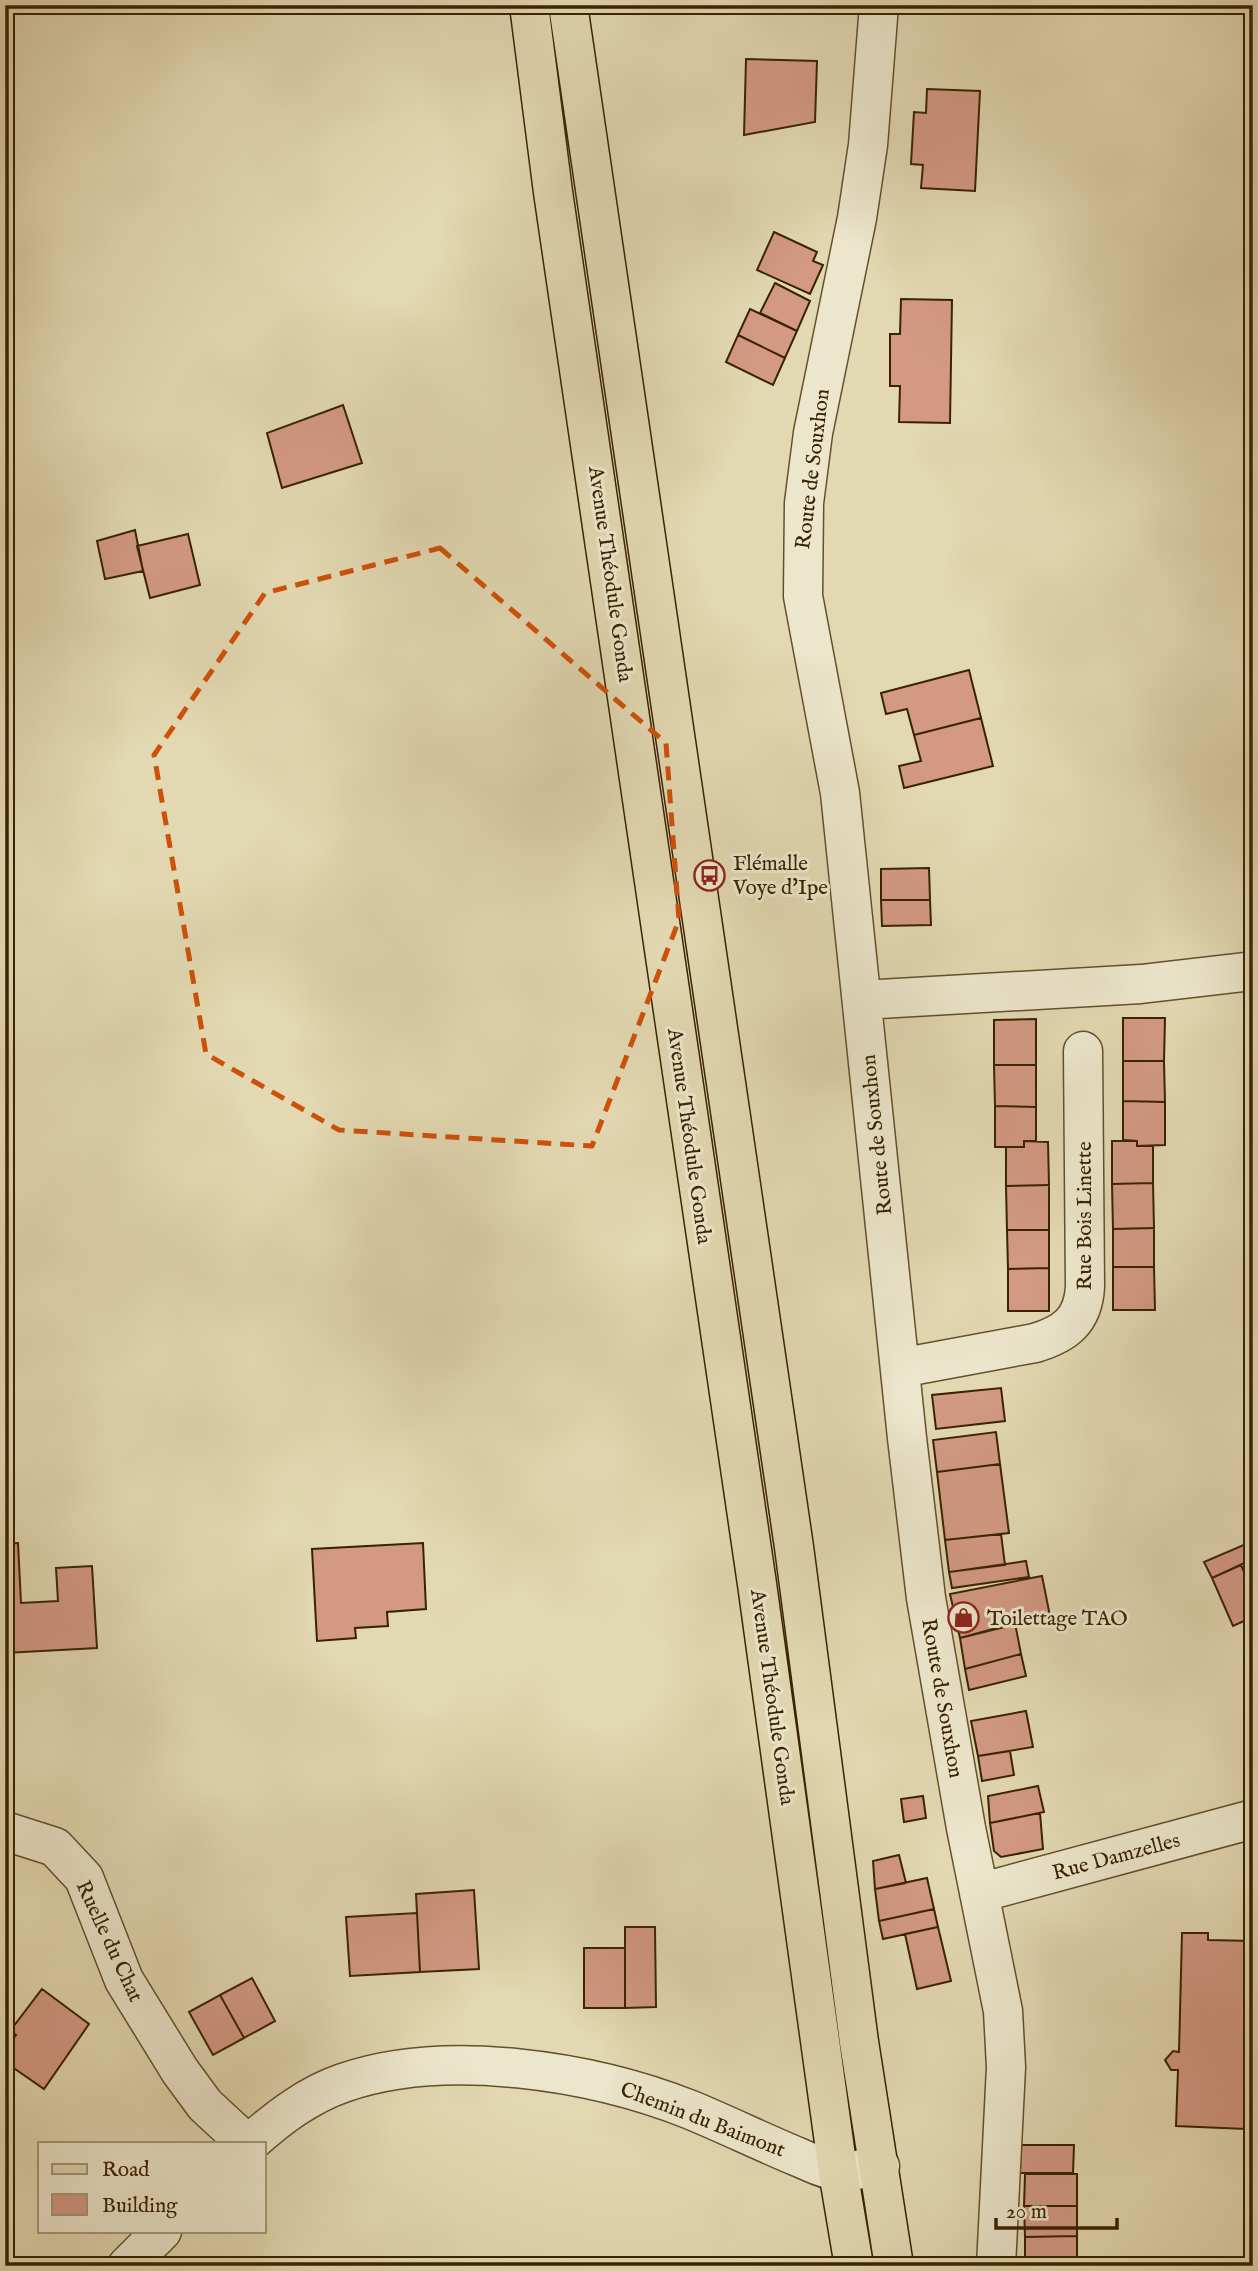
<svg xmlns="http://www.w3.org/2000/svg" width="1258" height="2271" font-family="'IM FELL English',serif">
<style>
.building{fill:#d39983;stroke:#392300;stroke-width:2}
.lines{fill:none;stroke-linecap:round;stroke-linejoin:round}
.minor-casing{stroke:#63502c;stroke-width:41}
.major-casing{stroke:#392300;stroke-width:41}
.minor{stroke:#ece6cc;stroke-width:38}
.major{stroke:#e2d8b1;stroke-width:38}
.marked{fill:none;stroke:#ce510a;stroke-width:5;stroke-dasharray:14 9;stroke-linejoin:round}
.labels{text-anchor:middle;stroke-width:6;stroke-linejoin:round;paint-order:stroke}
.street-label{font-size:21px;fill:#392300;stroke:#ece6cc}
.poi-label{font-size:21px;fill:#392300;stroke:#ece6cc;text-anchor:start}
</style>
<rect width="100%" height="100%" fill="#e2d8b1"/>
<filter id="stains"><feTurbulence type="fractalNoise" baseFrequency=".00286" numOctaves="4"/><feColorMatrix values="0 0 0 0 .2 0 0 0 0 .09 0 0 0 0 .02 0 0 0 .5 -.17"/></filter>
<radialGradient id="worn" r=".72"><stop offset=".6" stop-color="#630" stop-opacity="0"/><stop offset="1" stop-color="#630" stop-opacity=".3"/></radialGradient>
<path class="building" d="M746,59l71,2 -2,61 -71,13z
M927,89l53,2 -5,100 -54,-3 2,-23 -12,-1 3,-52 12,1z
M774,232l43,20 -4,9 10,4 -13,29 -53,-24z
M775,283l35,18 -13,30 -37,-18z
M901,299l51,1 -2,123 -51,-1 1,-36h-10v-52h10z
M750,309l47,22 -12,27 -47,-23z
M738,335l47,23 -12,27 -47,-23z
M343,405l19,58 -80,25 -15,-55z
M135,530l8,41 -38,8 -8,-38z
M188,534l12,51 -50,13 -13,-52z
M969,670l12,48 -67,17 -7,-26 -21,5 -5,-21z
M981,718l12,48 -89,22 -5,-22 22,-5 -7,-26z
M929,868l1,32h-49v-31z
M881,900h49l1,25 -49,1z
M1123,1018h42l-1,43h-41z
M1036,1019v46h-42v-45z
M1123,1061h41l1,41 -42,-1z
M994,1065h42v42l-41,-1z
M1123,1101l42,1v43l-28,1v-5l-14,-1z
M995,1106l41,1v34h-12v6h-29z
M1024,1141l24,1 1,43 -43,1v-39h18z
M1112,1141h25v5h16v37l-41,1z
M1153,1183l1,45 -41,1 -1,-45z
M1049,1185v45h-42l-1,-44z
M1154,1228v39h-41v-38z
M1007,1230h42v38l-41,1z
M1113,1267h41l1,43h-42z
M1049,1268v43h-41v-42z
M1001,1388l4,33 -69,8 -4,-34z
M996,1432l4,32 -63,8 -4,-32z
M1000,1464l9,69 -64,7 -8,-68z
M1001,1534l4,31 -56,7 -4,-32z
M1253,1541v18l-41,19 -8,-16z
M18,1543l3,60 37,-2 -2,-33 36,-2 5,82 -92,5v-109z
M423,1543l3,66 -39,3 1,14 -33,2 1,10 -39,3 -5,-92z
M1026,1561l3,16 -77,11 -3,-16z
M1241,1565l12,28v24l-20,9 -21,-48z
M1042,1576l8,40 -90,22 -10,-44z
M1015,1623l6,31 -56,15 -5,-31z
M1021,1654l5,22 -57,14 -4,-21z
M1026,1711l7,36 -55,9 -7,-35z
M1010,1751l4,24 -32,6 -4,-25z
M1038,1786l6,26 -54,11 -2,-27z
M923,1796l3,22 -22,4 -3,-23z
M1040,1813l3,36 -42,8 -7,-6 -4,-28z
M899,1855l7,28 -31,6 -2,-28z
M927,1878l7,31 -55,12 -4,-32z
M474,1890l5,79 -59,3 -4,-78z
M934,1909l4,18 -55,12 -4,-18z
M417,1913l3,59 -70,4 -4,-59z
M625,1927h30l1,80 -31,1z
M938,1927l13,54 -34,8 -12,-55z
M1182,1933h26v7l45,1v75l-7,113 -70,-3 2,-56h-7l-6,-10 8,-9 6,1z
M584,1948h41v60h-41z
M252,1978l23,43 -31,17 -24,-43z
M42,1989l47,35 -45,65 -39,-27v-12l11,-15 -6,-4z
M220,1995l24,43 -31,17 -24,-43z
M1253,2016v111h-7z
M1020,2145h54l-1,28h-53z
M1025,2174h52v32h-53z
M1024,2206h53v30l-52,1z
M1077,2236v26h-52v-25z
M1025,2262h52v4h-52z"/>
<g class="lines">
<defs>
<path id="minor" d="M879,5l-11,140 -11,73 -44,215 -9,70 -1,93 37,197 67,645 19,160 40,230 37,183 3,56 -10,199
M862,1000l279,-16 112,-13
M900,1368l135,-25c30,-9 48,-22 50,-56l-2,-236
M5,1831l50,16 29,31 40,102 56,91 25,34 41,38
M979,1893l274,-74
M250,2143c28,-25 58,-48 93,-60 102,-36 250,-12 348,27 36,15 71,32 107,47 12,5 27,13 40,14 13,2 29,-4 42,-5
M127,2266l35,-35"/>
<path id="major" d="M529,5l24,187 204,1392 81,587 16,95
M568,5l226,1542 65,495 35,224"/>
</defs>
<use href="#minor" class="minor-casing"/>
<use href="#major" class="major-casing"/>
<use href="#minor" class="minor"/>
<use href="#major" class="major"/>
</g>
<path class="marked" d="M440,548l226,195 13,177 -87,226 -253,-16 -133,-76 -52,-299 111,-162z"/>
<defs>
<symbol id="bus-ring" viewBox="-11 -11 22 22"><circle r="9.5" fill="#ece6cc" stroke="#8f2418" stroke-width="1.5"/><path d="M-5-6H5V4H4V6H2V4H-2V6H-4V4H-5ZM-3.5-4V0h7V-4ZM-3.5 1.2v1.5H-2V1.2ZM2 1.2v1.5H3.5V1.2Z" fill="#8f2418"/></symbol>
<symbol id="shop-ring" viewBox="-11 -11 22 22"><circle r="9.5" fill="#ece6cc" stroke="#8f2418" stroke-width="1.5"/><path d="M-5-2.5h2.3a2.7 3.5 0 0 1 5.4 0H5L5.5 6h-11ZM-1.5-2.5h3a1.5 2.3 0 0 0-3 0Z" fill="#8f2418"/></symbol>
</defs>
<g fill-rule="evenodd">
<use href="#bus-ring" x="692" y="858" width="35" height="35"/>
<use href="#shop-ring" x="946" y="1600" width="35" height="35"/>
</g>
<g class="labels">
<g class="street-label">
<text transform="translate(812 469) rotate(-83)" y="7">Route de Souxhon</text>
<text transform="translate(611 574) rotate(82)" y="7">Avenue Théodule Gonda</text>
<text transform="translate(876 1135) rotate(-96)" y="7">Route de Souxhon</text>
<text transform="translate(690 1136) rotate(82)" y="7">Avenue Théodule Gonda</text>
<text transform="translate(1084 1216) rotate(-90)" y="7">Rue Bois Linette</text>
<text transform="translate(773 1697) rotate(82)" y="7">Avenue Théodule Gonda</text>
<text transform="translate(943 1698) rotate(80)" y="7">Route de Souxhon</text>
<text transform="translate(1116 1856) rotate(-15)" y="7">Rue Damzelles</text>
<text transform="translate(110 1941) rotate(65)" y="7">Ruelle du Chat</text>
<text transform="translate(703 2119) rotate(21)" y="7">Chemin du Baimont</text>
</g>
<g class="poi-label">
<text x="733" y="870">Flémalle<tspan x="733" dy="24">Voye d'Ipe</tspan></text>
<text x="987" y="1625">Toilettage TAO</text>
</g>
</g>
<rect width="1258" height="2271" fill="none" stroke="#e2d8b1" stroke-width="28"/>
<rect x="7" y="7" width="1244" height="2257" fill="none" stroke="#392300" stroke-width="3.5"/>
<rect x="14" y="14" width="1230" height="2243" fill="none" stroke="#392300" stroke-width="2"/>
<rect x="38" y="2142" width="228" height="91" fill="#ece6cc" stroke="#a4987a" stroke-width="2"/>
<rect x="52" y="2164" width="35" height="10" fill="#e2d8b1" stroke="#a4987a" stroke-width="2"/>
<text x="102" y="2176" font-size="21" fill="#392300">Road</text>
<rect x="52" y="2194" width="35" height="21" fill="#d39983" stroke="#a4987a" stroke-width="2"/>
<text x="102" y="2212" font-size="21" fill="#392300">Building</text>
<path d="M996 2218v10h121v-10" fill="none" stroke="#392300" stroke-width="3.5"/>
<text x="1006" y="2218" font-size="21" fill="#392300" stroke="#ece6cc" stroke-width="5" paint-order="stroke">20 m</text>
<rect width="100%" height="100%" filter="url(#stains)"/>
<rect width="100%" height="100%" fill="url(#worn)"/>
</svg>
